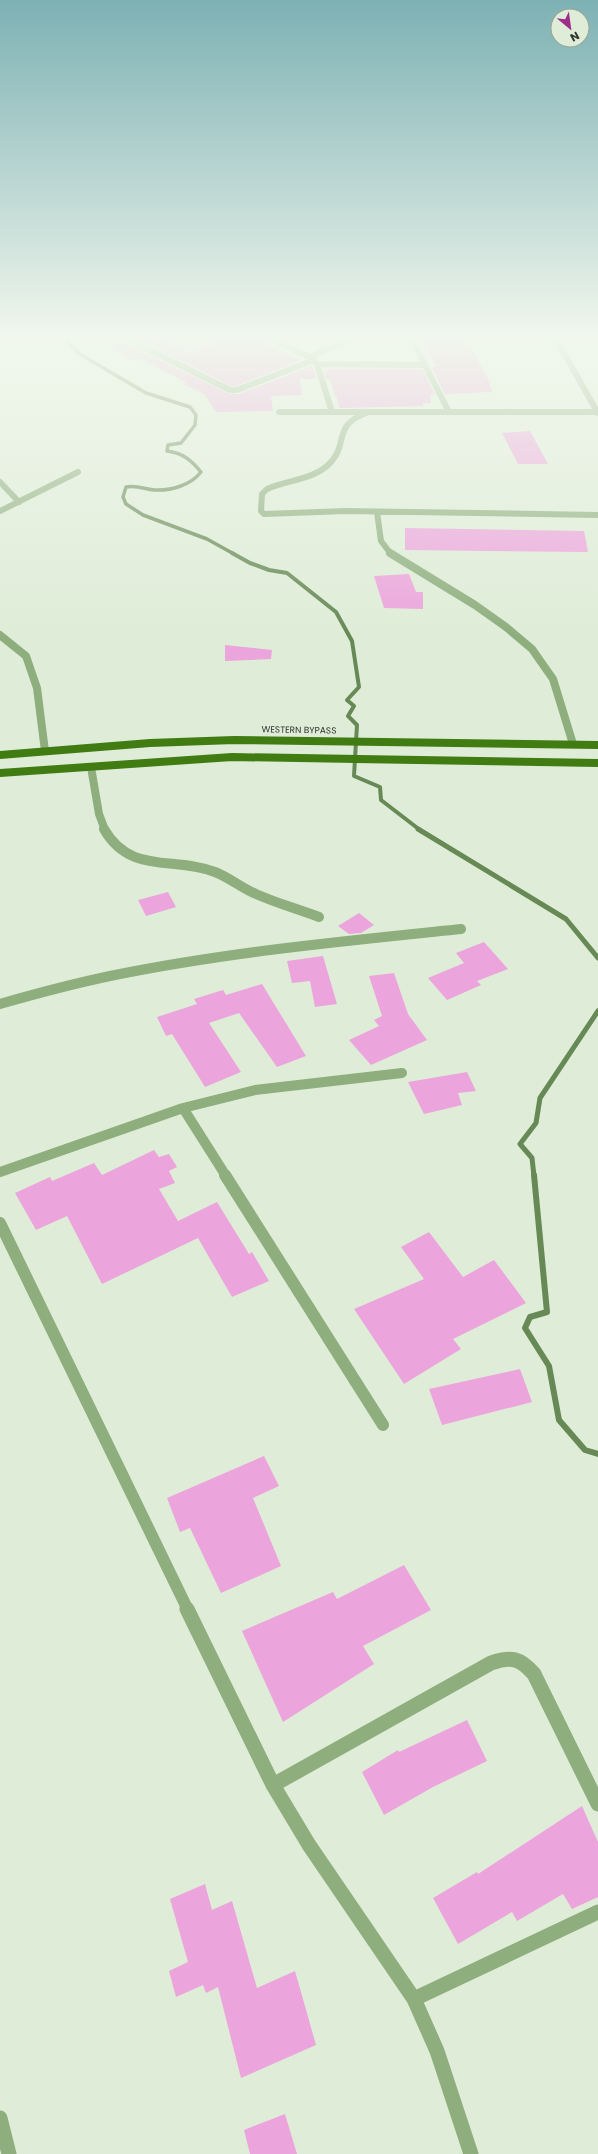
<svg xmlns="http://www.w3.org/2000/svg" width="598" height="2154" font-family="Poppins,sans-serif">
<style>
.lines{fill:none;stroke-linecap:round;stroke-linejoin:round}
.stream-far3{stroke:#678955;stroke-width:3.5}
.stream-far2{stroke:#678955;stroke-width:4}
.stream-far1{stroke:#678955;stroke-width:5}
.stream{stroke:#678955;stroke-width:6}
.building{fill:#eca4dc}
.minor-far4{stroke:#8eae7e;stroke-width:6}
.minor-far3{stroke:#8eae7e;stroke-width:8}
.minor-far2{stroke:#8eae7e;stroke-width:10}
.minor-far1{stroke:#8eae7e;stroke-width:12}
.minor{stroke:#8eae7e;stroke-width:15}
.major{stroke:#407c12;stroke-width:8}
.labels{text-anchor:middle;stroke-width:3;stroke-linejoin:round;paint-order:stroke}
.far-street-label{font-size:9px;fill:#30362e;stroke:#dfedd8}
</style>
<rect width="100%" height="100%" fill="#dfedd8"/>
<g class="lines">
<path class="stream-far3" d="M61,334l17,19 68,40 44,14 6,8 -1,10 -14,18 -13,2 -1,6c16,2 24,9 34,21 -10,13 -30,19 -47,18 -10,-1 -17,-5 -28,-3l-3,10 3,7 17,11 64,24 27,15"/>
<path class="stream-far2" d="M232,553l18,10 19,7 18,3 49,39 16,29 7,46 -12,13 7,6 -6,10 9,9 -3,51 26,11 1,13 39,30"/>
<path class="stream-far1" d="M418,829l148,90 32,39
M534,1176l-2,-18 -12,-14 16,-21 4,-25 58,-87"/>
<path class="stream" d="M534,1175l13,137 -17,5 -5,11 24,38 10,54 26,30 13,4"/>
</g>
<path class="building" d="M238,334h14l22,14 27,12 -65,26h-5l-95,-48 14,-3 41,18z
M417,334h46l25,45 4,13 -47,2 -14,-27h6z
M124,343l106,51h9l73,-28 5,13h-17l2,16 -31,1 2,15 -57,1 -12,-18 -21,-10 4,-1 -48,-25 -8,2 -18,-14z
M327,369h95l13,25 -5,1 1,8h-8v3l-84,2 -2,-12h-2l-5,-17h-4l-2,-9 4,2z
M530,431l18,33h-30l-16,-31z
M405,528l179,3 4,21 -183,-2z
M409,574l7,18h7v17l-39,-1 -10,-32z
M225,645l47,5 -1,9 -46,2z
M168,892l8,15 -30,9 -8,-16z
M359,913l15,12 -13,8 -12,1 -11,-8z
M484,942l24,27 -31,12 4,4 -34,15 -19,-22 36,-15 -8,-10z
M323,956l14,48 -22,3 -5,-26 -18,2 -5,-22z
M394,973l14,41 19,26 -56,25 -22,-25 30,-14 -5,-6 8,-4 -13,-40z
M262,984l44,72 -29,11 -38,-54 -30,10 32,49 -36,15 -33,-53 -6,2 -9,-19 40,-13 -3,-5 29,-9 3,5z
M467,1072l9,19 -18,2 4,12 -38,9 -16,-32z
M154,1150l5,7 10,-3 8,13 -8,4 6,12 -16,6 19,32 39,-19 32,52 3,-2 17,29 -37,16 -34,-59 -96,46 -35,-68 -31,14 -21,-37 35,-16 2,4 42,-18 8,12z
M429,1232l34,45 31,-17 32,43 -73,36 8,10 -57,35 -50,-75 70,-30 -23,-32z
M520,1369l12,33 -90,23 -13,-36z
M264,1456l15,30 -26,12 28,68 -60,27 -31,-65 -10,4 -13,-34z
M404,1565l27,45 -68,36 11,18 -91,58 -41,-91 91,-39 4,7z
M467,1720l20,41 -54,26 -49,28 -22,-43 36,-22 1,2z
M582,1806l16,36v55l-26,12 -9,-15 -46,27 -5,-9 -54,32 -25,-46 44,-26 1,2z
M205,1884l7,26 20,-9 25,87 38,-17 21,74 -75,33 -23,-91 -12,6 -3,-8 -27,12 -7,-26 19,-9 -18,-63z
M285,2114l12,40h-47l-6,-24z"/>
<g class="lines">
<path class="minor-far4" d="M117,334l113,56h7l77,-30
M259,334l51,23
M409,334l40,78
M553,334l45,79
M317,364l107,1
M279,412h319
M332,412l-15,-48 -7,-7 52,-23
M366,413c-35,13 -16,32 -38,52 -16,15 -42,15 -61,24l-5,5 -1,17 3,3 82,-3 252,4
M0,482l19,20
M0,511l78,-39
M377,512l4,29 10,13"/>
<path class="minor-far3" d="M390,553l85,52 31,22 26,22 21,30 20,65
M0,635l26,21 11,32 8,63
M91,767l8,47 6,16"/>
<path class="minor-far2" d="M104,829c26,46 70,27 111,43 15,6 27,16 41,22 20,9 42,15 63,23
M0,1004c38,-11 76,-21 115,-29 114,-23 230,-34 346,-46
M183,1108l43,68
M0,1172l183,-64 72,-18 147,-17"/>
<path class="minor-far1" d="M225,1175l158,250
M0,1223l188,387"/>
<path class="minor" d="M187,1609l86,176 36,60 105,154 23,52 34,103
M273,1785l218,-122c20,-7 29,-5 43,11l64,130
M414,1999l184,-87
M0,2118l9,36"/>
<path class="major" d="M0,755l150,-12 84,-3 364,5
M0,773l232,-16 366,6"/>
</g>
<linearGradient id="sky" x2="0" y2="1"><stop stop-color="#7db1b4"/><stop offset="0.53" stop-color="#f1f7ed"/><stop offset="1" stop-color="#f1f7ed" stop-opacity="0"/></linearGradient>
<rect width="598" height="635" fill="url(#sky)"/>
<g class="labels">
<g class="far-street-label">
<text transform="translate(299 730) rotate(1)" y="3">WESTERN BYPASS</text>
</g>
</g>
<g transform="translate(570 28) rotate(151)"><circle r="19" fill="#dfedd8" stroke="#99a494"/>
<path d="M0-3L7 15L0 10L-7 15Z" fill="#9e2e8c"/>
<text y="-6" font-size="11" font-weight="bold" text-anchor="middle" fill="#30362e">N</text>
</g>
</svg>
